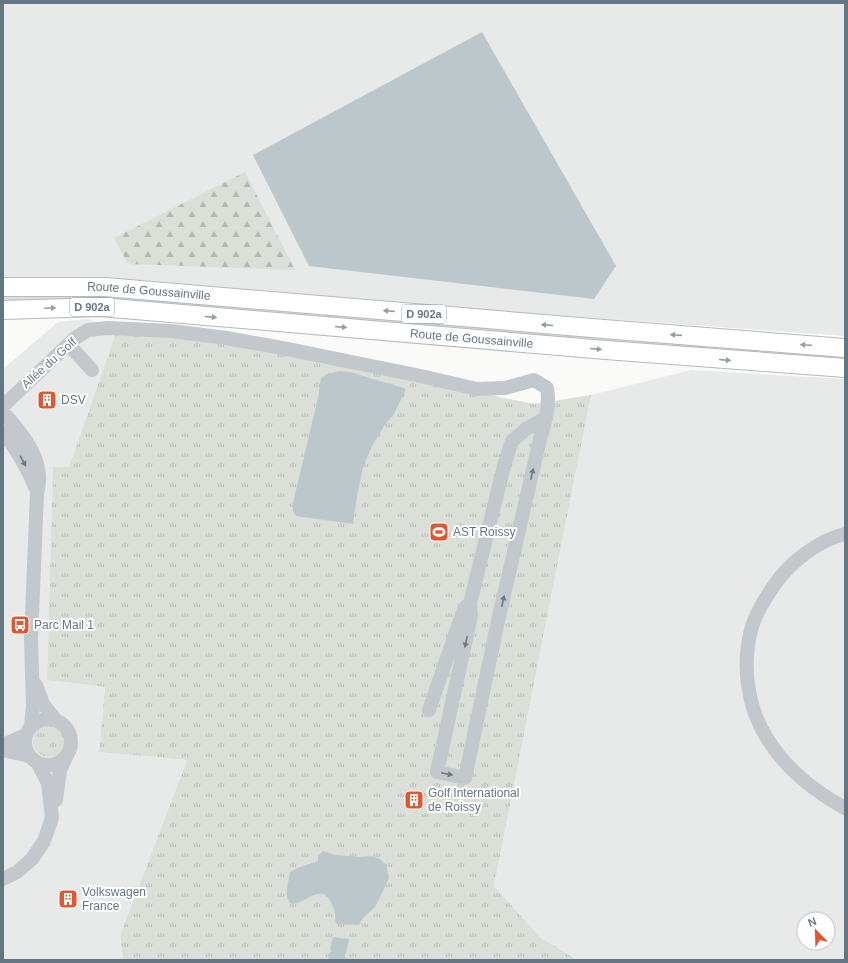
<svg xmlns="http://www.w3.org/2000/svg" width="848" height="963" font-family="Arial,sans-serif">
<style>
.built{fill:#e8e9e9;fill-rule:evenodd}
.grass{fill:url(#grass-tufts)}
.forest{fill:url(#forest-firs)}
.water{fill:#bbc7cb}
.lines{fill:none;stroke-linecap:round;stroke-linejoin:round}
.river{stroke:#bbc7cb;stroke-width:17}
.major-casing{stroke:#b5babe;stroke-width:20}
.minor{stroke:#c3c8cc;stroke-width:14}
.major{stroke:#fff;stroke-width:18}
.oneway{fill:#939fa8}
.oneway2{fill:#6a7a87}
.labels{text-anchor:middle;stroke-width:4;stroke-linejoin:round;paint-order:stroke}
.shield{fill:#fff;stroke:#939fa8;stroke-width:1}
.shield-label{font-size:11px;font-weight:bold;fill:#657683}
.street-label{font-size:12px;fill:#657683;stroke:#fff}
.poi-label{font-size:12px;fill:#657683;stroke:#fff;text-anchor:start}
</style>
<defs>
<pattern id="grass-tufts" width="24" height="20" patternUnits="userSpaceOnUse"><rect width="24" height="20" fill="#dadfd7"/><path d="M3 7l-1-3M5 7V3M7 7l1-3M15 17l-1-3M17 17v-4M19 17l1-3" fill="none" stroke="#b4b9b4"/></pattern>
<pattern id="forest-firs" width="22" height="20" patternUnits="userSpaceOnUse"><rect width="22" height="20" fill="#dadfd7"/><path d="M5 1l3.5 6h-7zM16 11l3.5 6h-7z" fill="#b4b9b4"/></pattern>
</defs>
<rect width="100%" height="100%" fill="#fafaf8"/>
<path class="built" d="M3,3h842v333l-473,-34 -369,-24z
M88,319l28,14 -47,134h-16l-6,213 58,7 -6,65 88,8 -67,176 3,24h-120v-591l55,-47z
M691,370l154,9v581h-268l-37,-23 -46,-51 97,-491zM804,919h24v24h-24z"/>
<path class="grass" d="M3,291h86l756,61v12l-842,-58z
M116,333l74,4 345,67 56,-9 -97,491 46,51 37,23h-454l-3,-24 67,-176 -88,-8 6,-65 -58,-7 6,-213h16z
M33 741a16 16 0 1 1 32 0a16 16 0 1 1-32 0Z"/>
<path class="forest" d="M245,172l50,98 -167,-6 -14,-26z"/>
<path class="water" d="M482,32l134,234 -22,33 -285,-33 -56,-111z
M340,371l10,1 56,17 -12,25 -10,12 -12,20 -9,21 -6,29 -4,28 -57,-8 -3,-5v-8l25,-105 3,-20 7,-4z
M323,851l12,4 23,2 14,-1 8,3 6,6 3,13 -6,13 -8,16 -12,11 -4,7 -22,-1 -2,-3c1,-8 -1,-13 -5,-21 -10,-16 -26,4 -38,4 -10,-8 -3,-20 -2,-32l10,-5 18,-6v-5z
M333,937l16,2 -3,14 -8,5 -3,-1 -5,-8z"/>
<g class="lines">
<path class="river" d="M337,960v-2"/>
<defs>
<g id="major">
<path id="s1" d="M3,287h102l499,42 241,19"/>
<path id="s2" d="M3,310l97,-3 506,43 239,18"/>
</g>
</defs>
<use href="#major" class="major-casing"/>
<path class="minor" d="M69,345l23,25
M3,406l71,-67 14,-9 20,-2 63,3 56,7 55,10 139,28 56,13 28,-1 29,-8 13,8c3,18 -2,34 -7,51l-42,182 -33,157 -28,-6 34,-156 -1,-13 34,-137 8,-25 14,-12 20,-11
M3,412c16,18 34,38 36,63 1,6 -1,13 -2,19l-6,145 2,67 -2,20
M3,432c13,17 24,34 32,55
M845,534c-27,6 -57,30 -72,53 -9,13 -18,27 -22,43 -9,35 -4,77 16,108 18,30 48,54 78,70
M36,685l7,19 12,15
M429,710l35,-101 6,-6
M25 742a23 23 0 1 1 46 0a23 23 0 1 1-46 0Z
M3,745l23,-10
M3,750l26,6
M56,800l4,-30 6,-13
M3,879l14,-7 15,-13 12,-18 8,-23 -4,-35 -11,-21"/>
<use href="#major" class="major"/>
</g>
<defs><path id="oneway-solid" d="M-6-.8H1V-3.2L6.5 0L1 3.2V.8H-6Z"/></defs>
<g class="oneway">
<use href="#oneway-solid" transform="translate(50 308) rotate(-2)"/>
<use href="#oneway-solid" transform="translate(389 311) rotate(-175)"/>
<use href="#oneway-solid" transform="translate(211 317) rotate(5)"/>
<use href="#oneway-solid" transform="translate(547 325) rotate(-175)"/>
<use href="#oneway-solid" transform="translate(341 327) rotate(5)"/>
<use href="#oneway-solid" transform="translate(676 335) rotate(-176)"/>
<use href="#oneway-solid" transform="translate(806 345) rotate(-176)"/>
<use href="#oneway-solid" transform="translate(596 349) rotate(5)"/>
<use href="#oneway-solid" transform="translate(725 360) rotate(5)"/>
</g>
<g class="oneway2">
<use href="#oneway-solid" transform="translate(23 461) rotate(61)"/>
<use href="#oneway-solid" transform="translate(532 474) rotate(-77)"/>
<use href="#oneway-solid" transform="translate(503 601) rotate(-77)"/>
<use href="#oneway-solid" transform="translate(466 642) rotate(102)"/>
<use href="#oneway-solid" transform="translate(447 774) rotate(12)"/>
</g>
<defs>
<symbol id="building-square" viewBox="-11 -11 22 22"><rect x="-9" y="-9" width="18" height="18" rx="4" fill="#e4572e" stroke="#fff"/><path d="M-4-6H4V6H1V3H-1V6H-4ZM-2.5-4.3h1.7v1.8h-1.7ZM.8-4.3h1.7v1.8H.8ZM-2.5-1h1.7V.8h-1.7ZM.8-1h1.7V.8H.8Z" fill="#fff"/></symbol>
<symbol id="stadium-square" viewBox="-11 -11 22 22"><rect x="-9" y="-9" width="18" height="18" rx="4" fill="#e4572e" stroke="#fff"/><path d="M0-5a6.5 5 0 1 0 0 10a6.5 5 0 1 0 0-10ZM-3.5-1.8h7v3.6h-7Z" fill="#fff"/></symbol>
<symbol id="bus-square" viewBox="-11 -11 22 22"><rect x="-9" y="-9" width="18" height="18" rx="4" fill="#e4572e" stroke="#fff"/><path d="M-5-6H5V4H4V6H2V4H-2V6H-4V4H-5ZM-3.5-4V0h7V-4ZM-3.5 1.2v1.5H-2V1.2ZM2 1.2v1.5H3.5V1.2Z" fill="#fff"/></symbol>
</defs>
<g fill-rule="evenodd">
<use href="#building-square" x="36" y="389" width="22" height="22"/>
<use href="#stadium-square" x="428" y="521" width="22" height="22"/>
<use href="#bus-square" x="9" y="614" width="22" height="22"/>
<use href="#building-square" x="403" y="789" width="22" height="22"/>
<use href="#building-square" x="57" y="888" width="22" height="22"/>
</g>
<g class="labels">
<g class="shield">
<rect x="70" y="298" width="44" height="18" rx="3"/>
<rect x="402" y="305" width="44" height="18" rx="3"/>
</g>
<g class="shield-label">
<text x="92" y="311">D 902a</text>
<text x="424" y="318">D 902a</text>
</g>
<g class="street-label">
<text dy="4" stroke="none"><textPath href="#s1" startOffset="146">Route de Goussainville</textPath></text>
<text dy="4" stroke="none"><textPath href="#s2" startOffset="470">Route de Goussainville</textPath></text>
<text transform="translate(49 363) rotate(-42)" y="4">Allée du Golf</text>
</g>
<g class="poi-label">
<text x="61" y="404">DSV</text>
<text x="453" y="536">AST Roissy</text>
<text x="34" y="629">Parc Mail 1</text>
<text x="428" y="797">Golf International<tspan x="428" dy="14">de Roissy</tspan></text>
<text x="82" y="896">Volkswagen<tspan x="82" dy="14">France</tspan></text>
</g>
</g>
<rect width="848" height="963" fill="none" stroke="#657683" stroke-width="8"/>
<g transform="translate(816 931) rotate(337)"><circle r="19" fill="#ffffff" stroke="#c1c8cd"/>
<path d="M0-3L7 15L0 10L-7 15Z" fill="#e4572e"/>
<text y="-6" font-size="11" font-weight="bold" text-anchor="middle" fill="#657683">N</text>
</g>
</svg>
